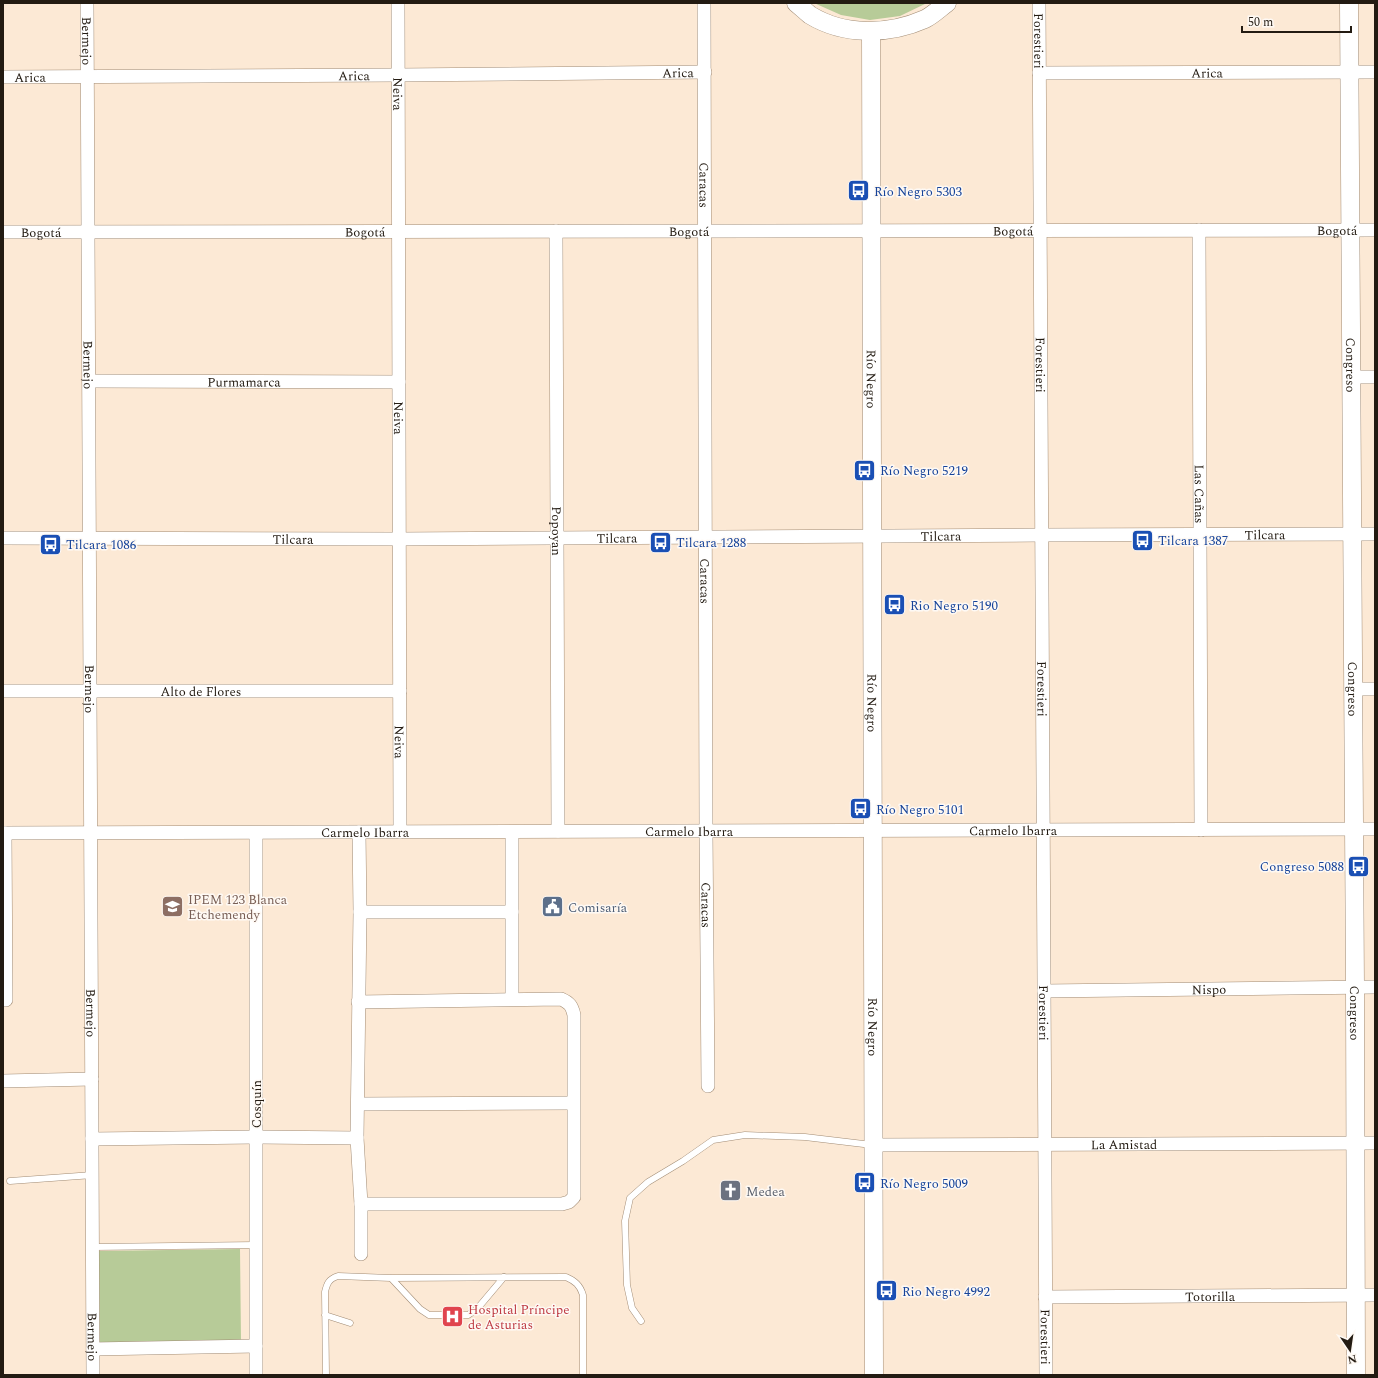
<svg xmlns="http://www.w3.org/2000/svg" width="1378" height="1378" font-family="Spectral,serif">
<style>
.green{fill:#b7cb98}
.lines{fill:none;stroke-linecap:round;stroke-linejoin:round}
.service-casing{stroke:#a28c75;stroke-width:7}
.minor-casing{stroke:#a28c75;stroke-width:14}
.secondary-casing{stroke:#a28c75;stroke-width:19}
.service{stroke:#fff;stroke-width:6}
.minor{stroke:#fff;stroke-width:13}
.secondary{stroke:#fff;stroke-width:18}
.labels{text-anchor:middle;stroke-width:3;stroke-linejoin:round;paint-order:stroke}
.street-label{font-size:13px;fill:#231b12;stroke:#fef9f4}
.transit-label{font-size:13px;fill:#164399;stroke:#fef9f4;text-anchor:start}
.education-label{font-size:13px;fill:#785e54;stroke:#fef9f4;text-anchor:start}
.service-label{font-size:13px;fill:#4e5e75;stroke:#fef9f4;text-anchor:start}
.worship-label{font-size:13px;fill:#5b616d;stroke:#fef9f4;text-anchor:start}
.health-label{font-size:13px;fill:#be3a42;stroke:#fef9f4;text-anchor:start}
</style>
<rect width="100%" height="100%" fill="#fce9d5"/>
<path class="green" d="M814,3h113l-27,13 -30,4 -29,-5z
M240,1249l1,93 -143,2v-93z"/>
<g class="lines">
<defs>
<path id="service" d="M10,1181l83,-6
M93,1247l163,-2
M391,1278l29,31 9,6h39l9,-6 27,-32
M325,1315l25,8
M641,1321l-9,-13 -5,-23 -2,-64 5,-23 18,-16 35,-21 30,-21 32,-5 60,2 67,8
M326,1375l-1,-83c2,-9 4,-13 13,-16l53,2 175,-1c9,4 14,8 17,18v80"/>
<g id="minor">
<path id="s1" d="M87,3l6,1372"/>
<path id="s2" d="M398,3l2,829"/>
<path id="s3" d="M704,3l2,828 2,255"/>
<path id="s4" d="M1039,3l7,1372"/>
<path id="s5" d="M1039,73l336,-1"/>
<path id="s6" d="M3,77l395,-2 307,-3"/>
<path id="s7" d="M1199,230l2,600"/>
<path id="s8" d="M556,231l2,600"/>
<path id="s9" d="M3,232l1372,-2"/>
<path d="M1351,377h24"/>
<path id="s10" d="M89,381l310,1"/>
<path id="s11" d="M3,538l396,1 643,-4 333,-1"/>
<path d="M1354,689h21"/>
<path id="s12" d="M3,691h397"/>
<path d="M359,832l1,80 -3,226 4,66v50"/>
<path id="s13" d="M3,833l1372,-4"/>
<path d="M256,833v542"/>
<path d="M360,912h152"/>
<path id="s14" d="M1044,991l331,-4"/>
<path d="M512,999v-167"/>
<path d="M3,1000h3l-1,-167"/>
<path d="M358,1002l203,-3c9,4 11,7 13,16v182l-5,5 -7,2h-201"/>
<path d="M3,1081l89,-2"/>
<path d="M358,1104l215,-1"/>
<path d="M92,1139l164,-2 101,1"/>
<path id="s15" d="M873,1145l502,-2"/>
<path id="s16" d="M1045,1297l330,-2"/>
<path d="M93,1349l163,-3"/>
</g>
<g id="secondary">
<path d="M796,3c5,4 9,8 14,12 34,21 79,20 115,4 8,-4 15,-11 22,-16"/>
<path id="s17" d="M1349,3l6,984 1,388"/>
<path id="s18" d="M871,32l3,1343"/>
</g>
</defs>
<use href="#service" class="service-casing"/>
<use href="#minor" class="minor-casing"/>
<use href="#secondary" class="secondary-casing"/>
<use href="#service" class="service"/>
<use href="#minor" class="minor"/>
<use href="#secondary" class="secondary"/>
</g>
<defs>
<symbol id="bus-square" viewBox="-11 -11 22 22"><rect x="-9" y="-9" width="18" height="18" rx="4" fill="#1a4fb4" stroke="#fef9f4"/><path d="M-5-6H5V4H4V6H2V4H-2V6H-4V4H-5ZM-3.5-4V0h7V-4ZM-3.5 1.2v1.5H-2V1.2ZM2 1.2v1.5H3.5V1.2Z" fill="#fff"/></symbol>
<symbol id="school-square" viewBox="-11 -11 22 22"><rect x="-9" y="-9" width="18" height="18" rx="4" fill="#8d6e63" stroke="#fef9f4"/><path d="M0-5L7-2L0 1L-7-2ZM-4 1L0 2.5L4 1V4Q0 6-4 4Z" fill="#fff"/></symbol>
<symbol id="civic-square" viewBox="-11 -11 22 22"><rect x="-9" y="-9" width="18" height="18" rx="4" fill="#5c6f8a" stroke="#fef9f4"/><path d="M-.6-6.5H3V-4.5H.6V-3L4-1V1h2V6H-6V1h2V-1L-.6-3ZM-1.2 2.5V6h2.4V2.5Z" fill="#fff"/></symbol>
<symbol id="church-square" viewBox="-11 -11 22 22"><rect x="-9" y="-9" width="18" height="18" rx="4" fill="#6b7280" stroke="#fef9f4"/><path d="M-1.2-6h2.4v3.5h3.3v2.4h-3.3V6h-2.4V-.1h-3.3v-2.4h3.3Z" fill="#fff"/></symbol>
<symbol id="hospital-square" viewBox="-11 -11 22 22"><rect x="-9" y="-9" width="18" height="18" rx="4" fill="#e0444e" stroke="#fef9f4"/><path d="M-5-5h3v3.5h4V-5h3V5h-3V1.5h-4V5h-3Z" fill="#fff"/></symbol>
</defs>
<g fill-rule="evenodd">
<use href="#bus-square" x="846" y="178" width="25" height="25"/>
<use href="#bus-square" x="852" y="458" width="25" height="25"/>
<use href="#bus-square" x="1130" y="528" width="25" height="25"/>
<use href="#bus-square" x="648" y="530" width="25" height="25"/>
<use href="#bus-square" x="38" y="532" width="25" height="25"/>
<use href="#bus-square" x="882" y="592" width="25" height="25"/>
<use href="#bus-square" x="848" y="796" width="25" height="25"/>
<use href="#bus-square" x="1346" y="854" width="25" height="25"/>
<use href="#school-square" x="160" y="894" width="25" height="25"/>
<use href="#civic-square" x="540" y="894" width="25" height="25"/>
<use href="#bus-square" x="852" y="1170" width="25" height="25"/>
<use href="#church-square" x="718" y="1178" width="25" height="25"/>
<use href="#bus-square" x="874" y="1278" width="25" height="25"/>
<use href="#hospital-square" x="440" y="1304" width="25" height="25"/>
</g>
<g class="labels">
<g class="street-label">
<text dy="5" stroke="none"><textPath href="#s1" startOffset="38">Bermejo</textPath></text>
<text dy="5" stroke="none"><textPath href="#s4" startOffset="38">Forestieri</textPath></text>
<text dy="5" stroke="none"><textPath href="#s6" startOffset="675">Arica</textPath></text>
<text dy="5" stroke="none"><textPath href="#s5" startOffset="168">Arica</textPath></text>
<text dy="5" stroke="none"><textPath href="#s6" startOffset="351">Arica</textPath></text>
<text dy="5" stroke="none"><textPath href="#s6" startOffset="27">Arica</textPath></text>
<text dy="5" stroke="none"><textPath href="#s2" startOffset="91">Neiva</textPath></text>
<text dy="5" stroke="none"><textPath href="#s3" startOffset="182">Caracas</textPath></text>
<text dy="5" stroke="none"><textPath href="#s9" startOffset="1334">Bogotá</textPath></text>
<text dy="5" stroke="none"><textPath href="#s9" startOffset="362">Bogotá</textPath></text>
<text dy="5" stroke="none"><textPath href="#s9" startOffset="686">Bogotá</textPath></text>
<text dy="5" stroke="none"><textPath href="#s9" startOffset="1010">Bogotá</textPath></text>
<text dy="5" stroke="none"><textPath href="#s9" startOffset="38">Bogotá</textPath></text>
<text dy="5" stroke="none"><textPath href="#s1" startOffset="362">Bermejo</textPath></text>
<text dy="5" stroke="none"><textPath href="#s4" startOffset="362">Forestieri</textPath></text>
<text dy="5" stroke="none"><textPath href="#s17" startOffset="362">Congreso</textPath></text>
<text dy="5" stroke="none"><textPath href="#s18" startOffset="347">Río Negro</textPath></text>
<text dy="5" stroke="none"><textPath href="#s10" startOffset="155">Purmamarca</textPath></text>
<text dy="5" stroke="none"><textPath href="#s2" startOffset="415">Neiva</textPath></text>
<text dy="5" stroke="none"><textPath href="#s7" startOffset="264">Las Cañas</textPath></text>
<text dy="5" stroke="none"><textPath href="#s8" startOffset="300">Popoyan</textPath></text>
<text dy="5" stroke="none"><textPath href="#s11" startOffset="1262">Tilcara</textPath></text>
<text dy="5" stroke="none"><textPath href="#s11" startOffset="938">Tilcara</textPath></text>
<text dy="5" stroke="none"><textPath href="#s11" startOffset="614">Tilcara</textPath></text>
<text dy="5" stroke="none"><textPath href="#s11" startOffset="290">Tilcara</textPath></text>
<text dy="5" stroke="none"><textPath href="#s3" startOffset="578">Caracas</textPath></text>
<text dy="5" stroke="none"><textPath href="#s1" startOffset="686">Bermejo</textPath></text>
<text dy="5" stroke="none"><textPath href="#s4" startOffset="686">Forestieri</textPath></text>
<text dy="5" stroke="none"><textPath href="#s17" startOffset="686">Congreso</textPath></text>
<text dy="5" stroke="none"><textPath href="#s12" startOffset="198">Alto de Flores</textPath></text>
<text dy="5" stroke="none"><textPath href="#s18" startOffset="671">Río Negro</textPath></text>
<text dy="5" stroke="none"><textPath href="#s2" startOffset="739">Neiva</textPath></text>
<text dy="5" stroke="none"><textPath href="#s13" startOffset="1010">Carmelo Ibarra</textPath></text>
<text dy="5" stroke="none"><textPath href="#s13" startOffset="686">Carmelo Ibarra</textPath></text>
<text dy="5" stroke="none"><textPath href="#s13" startOffset="362">Carmelo Ibarra</textPath></text>
<text dy="5" stroke="none"><textPath href="#s3" startOffset="902">Caracas</textPath></text>
<text dy="5" stroke="none"><textPath href="#s14" startOffset="165">Nispo</textPath></text>
<text dy="5" stroke="none"><textPath href="#s1" startOffset="1010">Bermejo</textPath></text>
<text dy="5" stroke="none"><textPath href="#s4" startOffset="1010">Forestieri</textPath></text>
<text dy="5" stroke="none"><textPath href="#s17" startOffset="1010">Congreso</textPath></text>
<text dy="5" stroke="none"><textPath href="#s18" startOffset="995">Río Negro</textPath></text>
<text transform="translate(256 1104) rotate(-90)" y="5">Cosquín</text>
<text dy="5" stroke="none"><textPath href="#s15" startOffset="251">La Amistad</textPath></text>
<text dy="5" stroke="none"><textPath href="#s16" startOffset="165">Totorilla</textPath></text>
<text dy="5" stroke="none"><textPath href="#s1" startOffset="1334">Bermejo</textPath></text>
<text dy="5" stroke="none"><textPath href="#s4" startOffset="1334">Forestieri</textPath></text>
</g>
<g class="transit-label">
<text x="874" y="196">Río Negro 5303</text>
<text x="880" y="475">Río Negro 5219</text>
<text x="1158" y="545">Tilcara 1387</text>
<text x="676" y="547">Tilcara 1288</text>
<text x="66" y="549">Tilcara 1086</text>
<text x="910" y="610">Rio Negro 5190</text>
<text x="876" y="814">Río Negro 5101</text>
<text x="1344" y="871" text-anchor="end">Congreso 5088</text>
<text x="880" y="1188">Río Negro 5009</text>
<text x="902" y="1296">Rio Negro 4992</text>
</g>
<g class="education-label">
<text x="188" y="904">IPEM 123 Blanca<tspan x="188" dy="15">Etchemendy</tspan></text>
</g>
<g class="service-label">
<text x="568" y="912">Comisaría</text>
</g>
<g class="worship-label">
<text x="746" y="1196">Medea</text>
</g>
<g class="health-label">
<text x="468" y="1314">Hospital Príncipe<tspan x="468" dy="15">de Asturias</tspan></text>
</g>
</g>
<rect width="1378" height="1378" fill="none" stroke="#231b12" stroke-width="8"/>
<g transform="translate(1350 1350) rotate(167)" stroke="#fef9f4" stroke-width="3" paint-order="stroke">
<path d="M0-3L7 15L0 10L-7 15Z" fill="#231b12"/>
<text y="-6" font-size="11" font-weight="bold" text-anchor="middle" fill="#231b12">N</text>
</g>
<path d="M1242 26v6h109v-6" fill="none" stroke="#231b12" stroke-width="2"/>
<text x="1248" y="26" font-size="12" fill="#231b12" stroke="#fef9f4" stroke-width="3" paint-order="stroke">50 m</text>
</svg>
